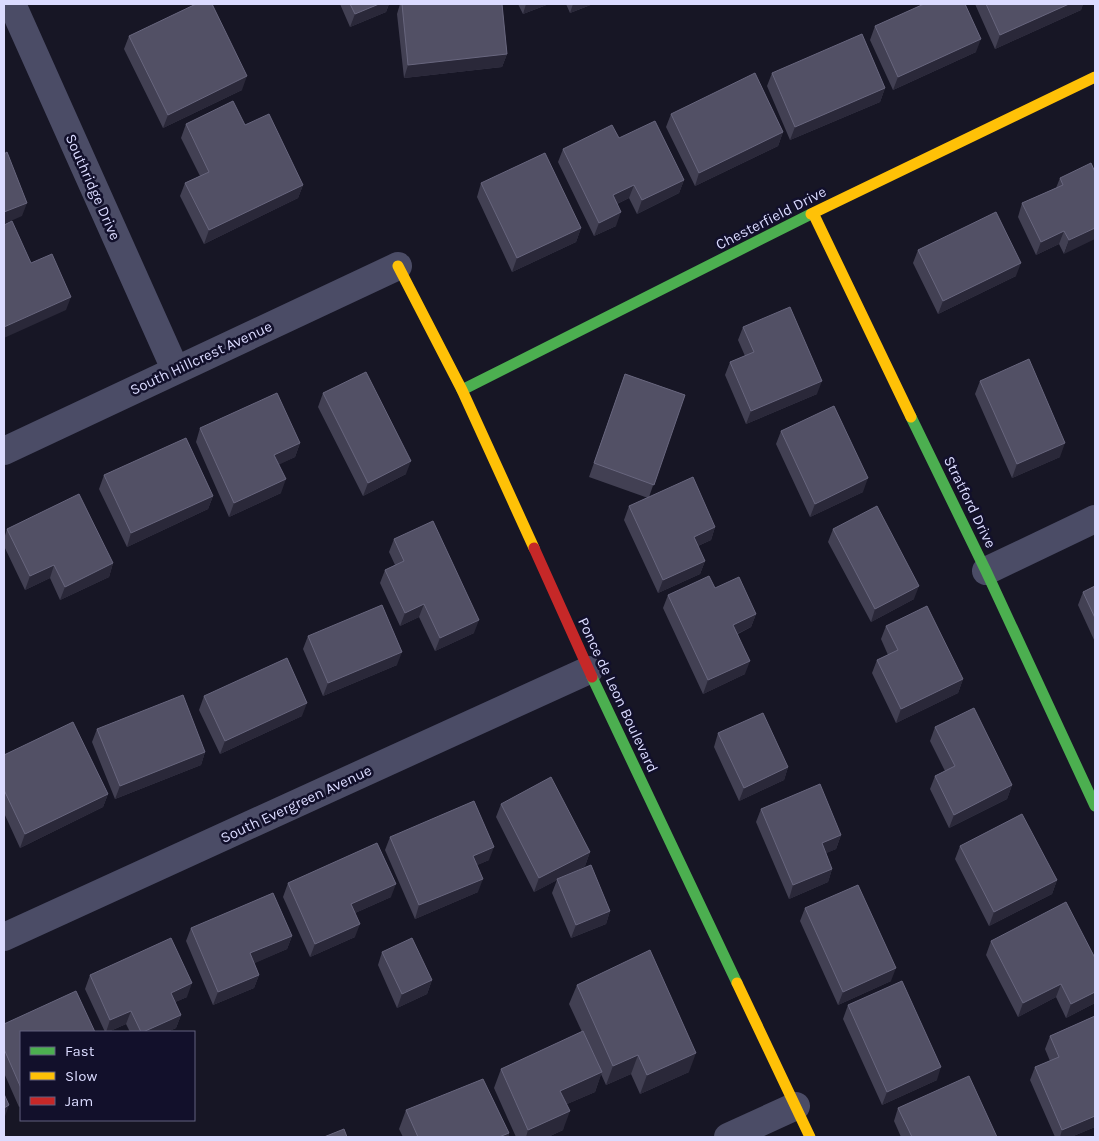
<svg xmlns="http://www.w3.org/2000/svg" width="1099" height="1141" font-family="Karla,sans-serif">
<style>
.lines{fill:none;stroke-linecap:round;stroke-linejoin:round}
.street{stroke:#4b4c66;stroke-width:28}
.fast{stroke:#4caf50;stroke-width:11}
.slow{stroke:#ffc107;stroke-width:11}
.jam{stroke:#c62828;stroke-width:11}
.wall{fill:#424053}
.shaded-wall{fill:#2a2839}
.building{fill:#525065;stroke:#68667e}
.labels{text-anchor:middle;stroke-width:5;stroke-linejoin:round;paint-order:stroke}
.street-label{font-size:15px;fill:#dbdbff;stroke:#12102b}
</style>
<rect width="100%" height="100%" fill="#171625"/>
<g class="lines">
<path class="street" d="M12,4l163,365
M4,451l394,-185
M986,571l109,-52
M4,937l585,-267
M728,1137l68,-31"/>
<path class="fast" d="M462,390l349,-176
M911,417l75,154 109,235
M592,677l145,306"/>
<path class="slow" d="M813,213l98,204
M811,214l284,-137
M398,266l64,124 72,158
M737,983l73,154"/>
<path class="jam" d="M534,548l58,129"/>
</g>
<path class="wall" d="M340,4h49l-3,8 -36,15z
M400,4h102l5,50 -5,13 -98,11 -7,-64z
M518,4h31l-26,10z
M566,4h27l-23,9z
M975,4h108l-2,6 -86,39z
M875,26l101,26 -83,38 -23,-50z
M129,36l113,54 -79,38 -39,-79z
M772,73l113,15 -5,14 -90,38 -23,-54z
M671,114l112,18 -5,14 -83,40 -29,-59z
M186,124l59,1 58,60 -5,13 -94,46 -24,-48 5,-13 15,-7 -19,-38z
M619,138l65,42 -5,13 -42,21 -8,-16 -12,6 -1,22 -22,10 -36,-74 5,-13z
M1095,172l-31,82 -5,-10 -23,11 -18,-38 4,-14 34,-15 4,-10z
M481,183l100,45 -5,14 -64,30 -35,-75z
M918,250l98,26 -78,38 -25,-51z
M743,327l74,67 -71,30 -21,-49 5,-13 15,-6 -7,-16z
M625,374l60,21 -36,102 66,30 -4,13 -13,6 7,15 -5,13 -42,19 -34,-73 5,-14 19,-8 -59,-21z
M980,381l80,76 -48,21 -37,-84z
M323,393l83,81 -43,22 -45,-89z
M200,428l100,15 -5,14 -16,7 2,29 -52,24 -33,-75z
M781,431l82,61 -53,25 -34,-73z
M104,475l109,21 -5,13 -81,38 -28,-58z
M7,529l106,34 -4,14 -49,23 -10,-22 -25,12 -21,-44v-7z
M833,529l81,70 -43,23 -43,-80z
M394,539l80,94 -39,18 -16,-34 -19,9 -20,-43 5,-13 10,-5 -6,-13z
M1095,586v56l-17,-37 5,-13z
M715,588l41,26 -5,13 -13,7 7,40 -42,20 -40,-86 5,-13z
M886,626l77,53 -5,14 -62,30 -24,-50 5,-13 11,-5 -7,-16z
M308,636l89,29 -74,31 -20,-47z
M204,696l98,20 -82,38 -21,-44z
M935,727l77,58 -5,14 -58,29 -19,-39 5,-13 10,-5 -15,-30z
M97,729l108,23 -4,13 -86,34 -23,-57z
M718,733l70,34 -4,13 -45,21 -25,-54z
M4,755l104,39 -5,13 -83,41 -16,-35z
M501,804l89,48 -5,14 -23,12 48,33 -4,13 -35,14 -19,-45 5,-13 -23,12 -38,-75z
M761,809l80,26 -5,14 -10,4 6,16 -4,13 -39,17 -33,-77z
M390,837l99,23 -12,5 1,27 -63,27 -30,-69z
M960,846l97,34 -5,14 -63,32 -34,-67z
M288,883l103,14 -36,16v24l-45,20 -27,-60z
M805,908l86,73 -53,24 -38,-84z
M191,928l101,8 -5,13 -33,14 5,12 -5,13 -41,17 -27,-64z
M991,941l104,17v45l-29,15 -10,-21 -38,20 -32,-62z
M382,952l50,28 -5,14 -30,14 -19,-43z
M90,975l97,22 -12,5 6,13 -5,13 -9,4h-37l-4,-8 -18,8h-3l-20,-43z
M577,985l112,87 -49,22 -9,-20 -25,11 -5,-11 -6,18 -28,12 -4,26 -15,7h-32l-22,-49 7,-19 81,-37 -13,-28z
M848,1005l89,75 -55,25 -39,-86z
M1095,1016v111l-24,10h-16l-25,-57 5,-13 15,-6 -5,-12 5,-13z
M4,1024l17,8v74l-2,1 -15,-34z
M898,1108l99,29h-96l-7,-16z
M406,1110l103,23 -1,4h-105l-4,-8z"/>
<path class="shaded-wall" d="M379,4h10l-3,8 -36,15 5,-13z
M526,4h23l-26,10z
M573,4h20l-23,9z
M1069,4h14l-2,6 -86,39 5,-14z
M981,39l-5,13 -83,38 5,-13z
M507,54l-5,13 -98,11 4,-13z
M247,76l-5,14 -79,38 5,-13z
M885,88l-5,14 -90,38 5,-13z
M783,132l-5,14 -83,40 4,-13z
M684,180l-5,13 -42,21 5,-14z
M303,185l-5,13 -94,46 5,-14z
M634,185l-5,13 -21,10 5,-13z
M27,203l-5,13 -18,8v-12z
M621,212l-5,14 -22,10 5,-13z
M581,228l-5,14 -64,30 5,-14z
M1095,228v11l-31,15 5,-14z
M1064,231l-5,13 -23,11 5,-13z
M1021,263l-5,13 -78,38 5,-13z
M71,297l-5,13 -62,28v-11z
M822,381l-5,13 -71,30 5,-13z
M300,443l-5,14 -25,12 4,-14z
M1065,443l-5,14 -48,21 5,-14z
M411,461l-5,13 -43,22 5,-13z
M868,478l-5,14 -53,25 5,-13z
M286,479l-5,14 -52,24 5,-14z
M213,496l-5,13 -81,38 4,-14z
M715,527l-4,13 -22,10 5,-13z
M705,561l-5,13 -42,19 5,-13z
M113,563l-4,14 -49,23 5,-13z
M54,565l-4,13 -25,12 5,-14z
M919,586l-5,13 -43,23 4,-13z
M424,604l-5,13 -19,9 5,-13z
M756,614l-5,13 -23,11 5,-13z
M479,620l-5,13 -39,18 5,-13z
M402,652l-5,13 -74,31 5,-13z
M750,661l-5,13 -42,20 5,-14z
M963,679l-5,14 -62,30 5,-14z
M307,703l-5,13 -82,38 5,-13z
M205,752l-4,13 -86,34 5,-13z
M788,767l-4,13 -45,21 5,-13z
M1012,785l-5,14 -58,29 5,-13z
M108,794l-5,13 -83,41 5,-14z
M841,835l-5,14 -19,8 5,-14z
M494,847l-5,13 -21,9 5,-13z
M590,852l-5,14 -51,26 5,-14z
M832,869l-4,13 -39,17 4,-14z
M483,879l-5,13 -63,27 4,-14z
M1057,880l-5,14 -63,32 5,-14z
M396,884l-5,13 -45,20 5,-13z
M610,911l-4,13 -35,14 5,-13z
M360,924l-5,13 -45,20 5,-13z
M292,936l-5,13 -41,18 4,-14z
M896,968l-5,13 -53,24 5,-13z
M259,975l-5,13 -41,17 5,-13z
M432,980l-5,14 -30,14 5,-14z
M192,983l-5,14 -21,9 5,-13z
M1061,984l-5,13 -38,20 5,-14z
M1095,992v11l-29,15 5,-14z
M131,1011l-5,13 -18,8h-2l4,-12z
M181,1015l-5,13 -9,4h-24z
M696,1053l-7,19 -49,22 7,-19z
M638,1055l-7,19 -25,11 7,-19z
M941,1067l-4,13 -55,25 5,-13z
M602,1072l-7,20 -42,18 7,-19z
M9,1105l-5,14v-11z
M570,1111l-7,19 -15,7h-22l2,-7z
M1095,1116v11l-24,10h-11l2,-7z
M509,1133l-1,4h-9z"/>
<path class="building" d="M196,4h16l35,72 -79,39 -39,-79z
M350,4h29l-24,10z
M402,4h100l5,50 -99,11z
M924,4h41l16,35 -83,38 -23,-51z
M986,4h83l-69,31z
M862,34l23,54 -90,39 -23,-54z
M755,73l28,59 -84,41 -28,-59z
M233,101l12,24 24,-11 34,71 -94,45 -24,-47 24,-11 -23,-48z
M655,121l29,59 -42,20 -8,-15 -21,10 8,17 -22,11 -36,-74 49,-24 7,13z
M7,152l20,51 -23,9v-58z
M545,153l36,75 -64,30 -36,-75z
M1091,163l4,9v56l-26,12 -5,-9 -23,11 -19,-39 41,-18 -3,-7z
M996,212l25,51 -78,38 -25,-51z
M12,221l19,42 21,-9 19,43 -67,30v-102z
M790,307l32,74 -71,30 -21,-49 24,-10 -11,-25z
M1029,359l36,84 -48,21 -37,-83z
M366,372l45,89 -43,22 -45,-90z
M625,374l60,21 -31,90 -60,-22z
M277,393l23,50 -26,12 12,24 -52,24 -34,-75z
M834,406l34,72 -53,26 -34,-73z
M186,438l27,58 -82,37 -27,-58z
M693,477l22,50 -21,10 11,24 -42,19 -34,-74z
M79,494l34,69 -48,24 -11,-22 -24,11 -23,-47z
M877,506l42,80 -44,23 -42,-80z
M433,521l46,99 -39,18 -16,-34 -19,9 -20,-43 19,-9 -10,-22z
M709,576l6,12 24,-11 17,37 -23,11 17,36 -42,19 -40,-85z
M1095,586v32l-12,-26z
M382,605l20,47 -74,31 -20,-47z
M927,606l36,73 -62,30 -24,-49 21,-10 -12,-24z
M287,658l20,45 -82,38 -21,-45z
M183,695l22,57 -85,34 -23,-57z
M974,708l38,77 -58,30 -19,-39 20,-10 -20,-39z
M763,713l25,54 -44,21 -26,-55z
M73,722l35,72 -83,40 -21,-44v-35z
M551,777l39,75 -51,26 -38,-74z
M820,784l21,51 -19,8 10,26 -39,16 -32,-76z
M474,801l20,46 -21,9 10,23 -64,26 -29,-68z
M1022,814l35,66 -63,32 -34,-66z
M377,843l19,41 -45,20 9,20 -45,20 -27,-61z
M591,865l19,46 -34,14 -19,-46z
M858,885l38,83 -53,24 -38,-84z
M273,893l19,43 -42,17 9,22 -41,17 -27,-64z
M1066,902l29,56v34l-24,12 -10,-20 -38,19 -32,-62z
M171,938l21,45 -21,10 10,22 -38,17h-2l-10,-21 -21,9 -20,-45z
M412,938l20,42 -30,14 -20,-42z
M650,950l46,103 -49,22 -9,-20 -25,11 -36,-81z
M902,981l39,86 -54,25 -39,-87z
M76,991l19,41h-74v56l-17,-39v-25z
M1095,1016v100l-33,14 -27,-63 24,-10 -9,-21z
M583,1031l19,41 -42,19 10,20 -42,19 -27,-61z
M969,1076l28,61h-85l-14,-29z
M483,1079l26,54 -10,4h-81l-12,-27z
M4,1094l5,11 -5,3z
M344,1129l3,8h-23z"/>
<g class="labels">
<g class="street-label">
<text transform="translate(93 187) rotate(66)" y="5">Southridge Drive</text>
<text transform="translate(771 218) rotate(-27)" y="5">Chesterfield Drive</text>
<text transform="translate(201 358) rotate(-25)" y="5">South Hillcrest Avenue</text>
<text transform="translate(970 502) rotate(64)" y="5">Stratford Drive</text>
<text transform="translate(618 695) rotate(65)" y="5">Ponce de Leon Boulevard</text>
<text transform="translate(296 804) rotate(-25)" y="5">South Evergreen Avenue</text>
</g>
</g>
<rect width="1099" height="1141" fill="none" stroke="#dbdbff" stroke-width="10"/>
<rect x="20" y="1031" width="175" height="90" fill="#12102b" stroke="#626180"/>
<rect x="30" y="1047" width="25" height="8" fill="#4caf50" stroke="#626180"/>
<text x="65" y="1056" font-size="15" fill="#dbdbff">Fast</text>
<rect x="30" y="1072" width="25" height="8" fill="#ffc107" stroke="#626180"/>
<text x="65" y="1081" font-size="15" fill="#dbdbff">Slow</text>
<rect x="30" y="1097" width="25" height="8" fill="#c62828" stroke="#626180"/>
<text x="65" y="1106" font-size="15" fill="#dbdbff">Jam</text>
</svg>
